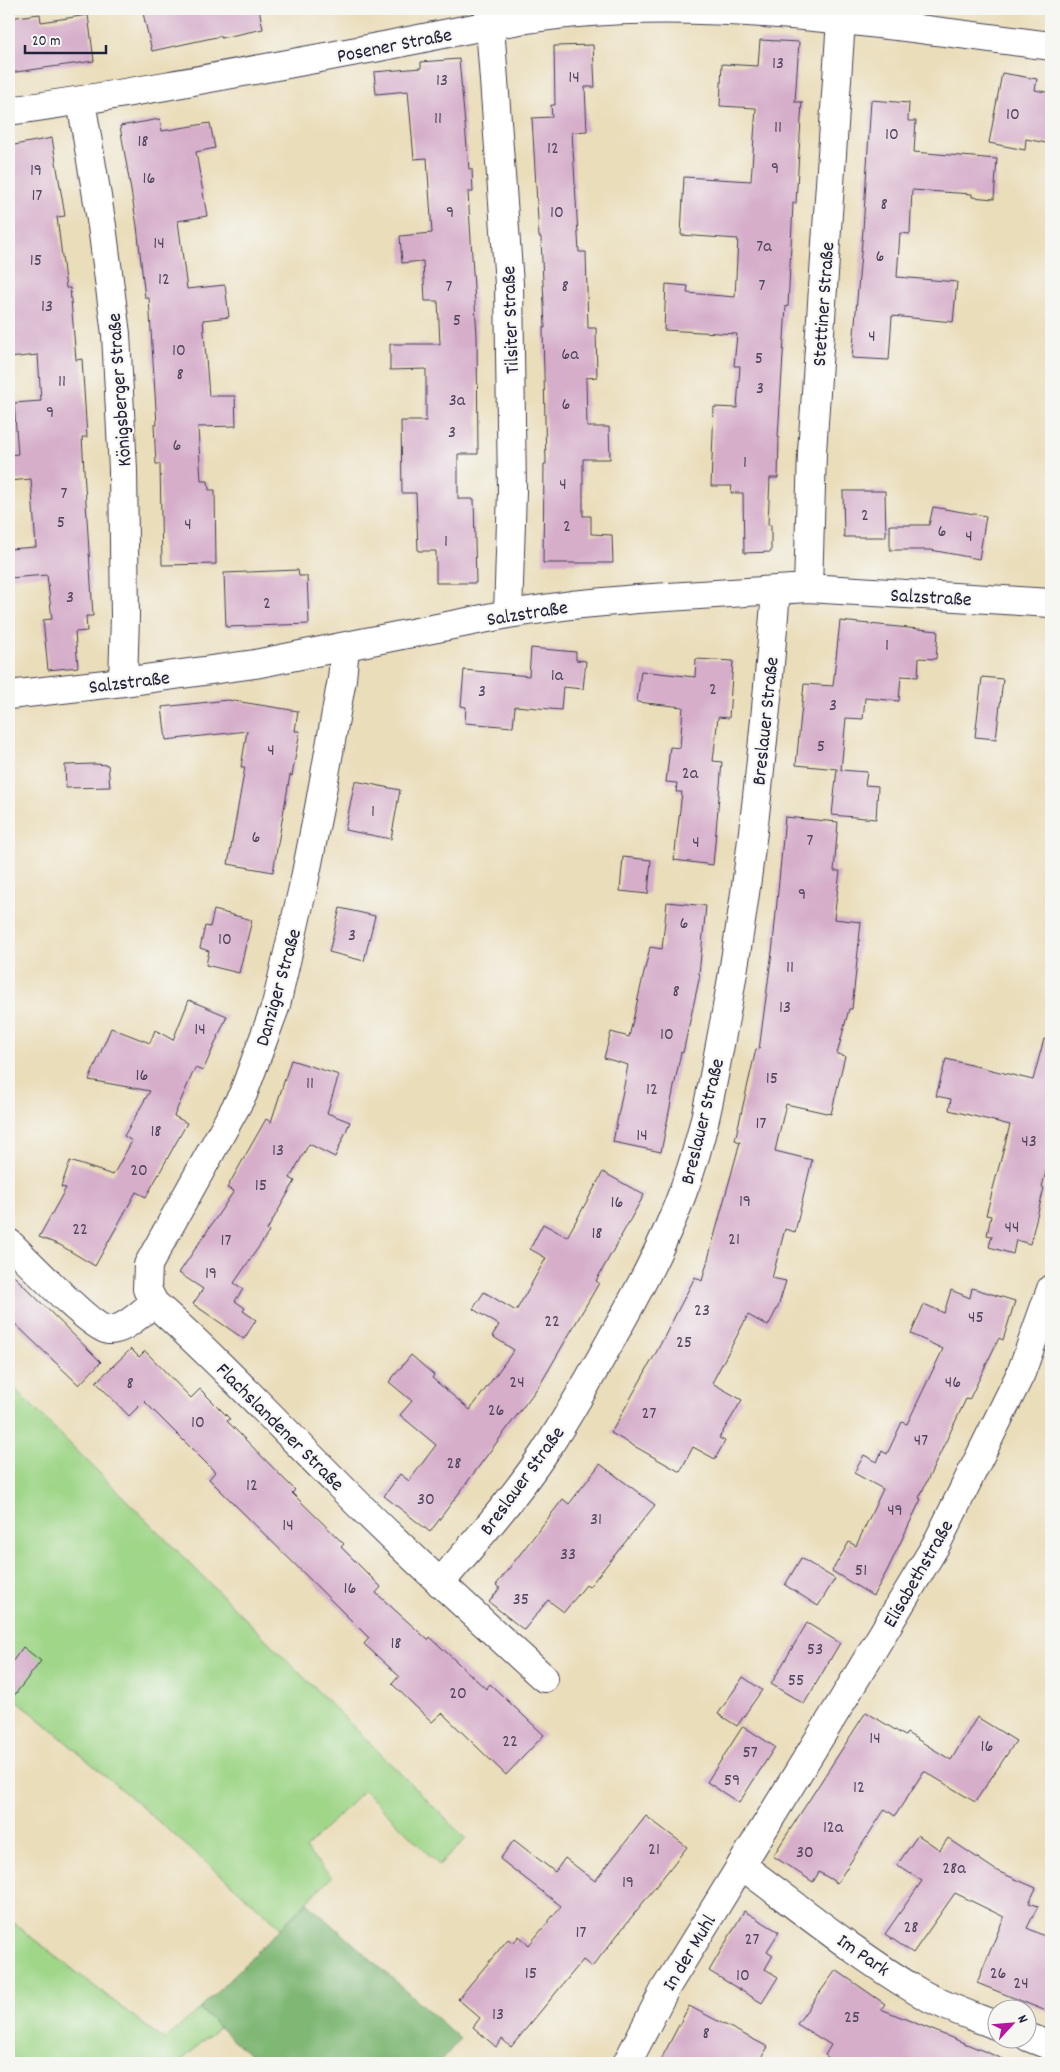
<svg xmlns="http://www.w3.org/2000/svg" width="1060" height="2072" font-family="Dekko,sans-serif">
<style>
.green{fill:#9fd688;stroke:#607c62}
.forest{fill:#7fb774;stroke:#506c58}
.building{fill:#d6aeca}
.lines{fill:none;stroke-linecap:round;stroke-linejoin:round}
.street-casing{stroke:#403e4e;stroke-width:30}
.street{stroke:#fff;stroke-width:28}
.labels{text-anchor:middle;stroke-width:4.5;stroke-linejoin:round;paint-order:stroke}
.number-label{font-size:18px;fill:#4f455f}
.street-label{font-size:20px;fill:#22223b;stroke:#f6f6f2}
</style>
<rect width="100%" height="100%" fill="#f6f6f2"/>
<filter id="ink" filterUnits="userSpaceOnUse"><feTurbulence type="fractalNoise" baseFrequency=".02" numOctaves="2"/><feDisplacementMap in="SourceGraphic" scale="10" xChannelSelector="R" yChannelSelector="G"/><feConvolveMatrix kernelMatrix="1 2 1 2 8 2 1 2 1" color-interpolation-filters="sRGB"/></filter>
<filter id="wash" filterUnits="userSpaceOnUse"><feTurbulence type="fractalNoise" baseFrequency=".0096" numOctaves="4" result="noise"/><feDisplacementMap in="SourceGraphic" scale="20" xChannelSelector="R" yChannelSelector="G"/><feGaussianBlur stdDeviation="1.12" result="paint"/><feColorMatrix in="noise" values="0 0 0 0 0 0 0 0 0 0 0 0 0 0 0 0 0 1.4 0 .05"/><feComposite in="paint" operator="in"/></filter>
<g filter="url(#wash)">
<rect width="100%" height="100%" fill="#eaddba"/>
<path class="green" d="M9,1383l457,456 -27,26 -75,-75 -59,59 27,28 -51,50 -272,-234z
M9,1920l155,120 36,-31 19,18 -40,36h-170z"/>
<path class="forest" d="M307,1902l153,137 -21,24h-181l-58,-54z"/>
<g id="blocks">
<path class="building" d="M142,9h117l4,20 -42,9v-2l-69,15z
M40,14l1,8 47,-7 6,46 -85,12v-55z
M760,40l39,2 -4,60h7l-6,101h-3l-5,104 -2,-1 -8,131h1l-1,41h-8l-2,47h3v27l-27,1 -1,-60h-12l1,-7h-21l3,-79 23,1 3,-42h-6l3,-32 -73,-4 2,-46 22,2 -1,7 48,4 3,-58 -57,-4 3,-58 67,4 5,-73 -36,-2 2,-42 36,2z
M593,45l2,42h-10l2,44 -15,1 7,120h7l2,76h8l1,49 -11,1 1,49h22l1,32h-27v57h8v18l21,1 1,28h-70l1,-99h2l-3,-136h2l-4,-91h-2l-7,-119 20,-1 -1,-12h4l-1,-59z
M459,59l10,110h3l1,23h-5l9,144 1,118h-20v45h16l2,84h-40v-32h-18l-2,-58h-14l-1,-72h25v-52l-36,1v-26h50l-2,-43h-13l-2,-40 -21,2 -2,-27 32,-3 -5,-75 -13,1 -6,-68 -32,3 -2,-22 47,-4v-6z
M1002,73l35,6 -2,11 16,3v51l-25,-5 -1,11 -36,-7z
M871,100l38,3 -1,18h8l-2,31 83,7 -3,40 -22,-2v-3l-60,-4 -2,44 -10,-1 -3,44 60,5 -4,40 -61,-6 -3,44 -37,-2 11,-128z
M160,119l2,12 48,-8 5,25 -19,4 11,64 -29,5 9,68 38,-4 4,32 -26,3 6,76h26l1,30 -38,1 3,54h7l1,9h6l1,74 -54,1 -2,-101h-4l-2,-39h3l-8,-127h-4l-8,-72 -17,-100z
M52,138l13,78 -8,1 9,71h4l6,72 6,-1 5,78h-5l11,179h-7l1,15 -12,1 3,35 -30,3 -5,-50 9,-1 -5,-44 -38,3v-29l27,-2 -5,-68 -22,2v-26l9,-1 -4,-51 27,-2 -3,-46 -29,3v-212z
M843,491h42l1,46h-42z
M933,507l53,9 -7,43 -48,-9h-41v-25h39z
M298,570l1,6h8l2,48 -83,3 -2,-54z
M840,621l98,10 -2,28 -17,-1 -1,19 -17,-1 -2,25 -34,-3 -2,21 -17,-1 -5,52 26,2 -2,13 13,1 -2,33 -44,-4 5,-46 -41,-4 8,-81 29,2z
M531,648l45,4v8l10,1 -3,28 -20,-2 -2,23 -46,-4 -2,21 -48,-4 1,-16 -5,-1 3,-36 65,6z
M696,659l37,2 -4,57 -11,-1 -5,44 9,1 -9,103 -39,-5 8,-68h-6l1,-9 -11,-1 4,-35 10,1 3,-41 -46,-5 4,-31 54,6z
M982,677l21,2 -7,60 -21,-2z
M228,700l70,11 -3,20h5l-8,45 -2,-1 -17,97 -45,-8 17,-97h-4l6,-36 -81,9 -4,-33z
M95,764l13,1 2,22 -44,1 -1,-23z
M355,781l45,9 -9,49 -46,-9z
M785,817l53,5 -4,49h6l-6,48 27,3 -9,87h-3l-12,45 8,2 -14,58 -45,-10 -11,47 37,9 -17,72 -10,-3 -13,49 14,3 -8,26 -10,19 -20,-11 -36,68 30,17 -23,38 6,3 -10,18 -22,-12 -13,25 -69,-39 46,-82 38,-74 7,4 38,-139 -5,-2 21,-91 3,1 14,-106z
M623,857l28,3 -3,34 -28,-3z
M667,902l39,4 -7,68 1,1 -17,78 -2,-1 -20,100 -48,-10 15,-77 -24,-7 7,-26 18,5 21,-90 12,2z
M340,908l35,8 -11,45 -35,-9z
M214,910l38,10 -13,53 -33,-8 3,-14 -9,-3 5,-22 5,1z
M189,1000l38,16 -24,55 -8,-3 -21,48 13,7 -41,74 -10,-5 -41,74 -35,-21 -21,-8 27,-49 -5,-1 9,-26 43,14 19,-34 -8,-5 26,-45 -61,-11 22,-52 39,15 5,-13 18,10z
M1044,1039l7,1v112l-9,35 2,1 -14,56 -14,-4 -3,14 -24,-7 3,-11 -5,-1 4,-19 -5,-1 24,-90 -61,-15 2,-11 -15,-3 10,-37 87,21z
M291,1060l48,15 -12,38 23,9 -15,35 -26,-13 -19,34 5,3 -28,49 2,2 -35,51 9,6 -8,12 10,7 -2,3 13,9 -12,19 -51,-35 10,-15 -24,-16 55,-82 -7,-3 39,-69 5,3z
M603,1172l41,23 -48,86 3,2 -58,100 -111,149 -46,-36 16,-22 9,7 27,-36 -36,-30 12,-14 -23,-19 22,-27 23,20 -2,3 38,32 44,-60 -22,-14 7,-11 -26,-16 11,-17 32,19 30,-53 -16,-9 13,-25 24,13z
M9,1271l92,91 -22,23 -70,-67z
M972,1288l43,13 -12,39 -4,-2 -30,62 -3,-1 -47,99 2,1 -34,72 -14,25 -41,-25 17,-29 7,4 27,-57 -29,-16 10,-18 13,7 5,-11 5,3 15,-32 5,2 36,-75 -32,-15 13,-30 20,9 7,-23 19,8z
M131,1349l8,8 6,-6 46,47 9,-9 30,30 -3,2 68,69 -3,3 52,51 -3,3 40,40 -5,6 52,47 2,-3 56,52 4,-5 54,51 -38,40 -64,-62 -10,9 -40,-38 7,-8 -35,-32 5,-6 -160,-159 6,-7 -71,-71 -15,15 -33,-34z
M600,1464l55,41 -66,82 -3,-2 -22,27 -16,-12 -24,30 -35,-28 11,-14 -4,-3 67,-86 6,5z
M801,1558l34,21 -17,27 -33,-21z
M807,1623l33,20 -36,61 -33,-20z
M23,1647l18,14 -32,41v-36z
M743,1677l19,13 -25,36 -19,-12z
M866,1712l39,24 2,-3 44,27 26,-43 39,24 -41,61 -51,-31 -29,45 -10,-7 -48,74 -18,-11 -6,10 -40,-26z
M743,1726l32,21 -36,56 -32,-21z
M646,1816l41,31 -95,120 -9,-7 -72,87 -9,-8 -6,8 -23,-20 7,-9 -22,-19 50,-60 5,4 6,-7 10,9 32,-39 -61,-47 14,-19 41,32 10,-14 30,23z
M918,1835l22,15 8,-12 49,33 39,17 -7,15 9,3 -11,22 24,11v74l-74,-30 27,-66 -49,-24 -42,60 -28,-19 37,-53 -25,-16z
M744,1911l35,21 -12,19 6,4 -8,14 13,8 -16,26 -53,-32z
M836,1970l49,34 -4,5 132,54h-177l-11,-8 6,-10 -34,-21z
M689,2006l79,41 -10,16h-99z"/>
</g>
</g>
<g filter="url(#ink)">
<use href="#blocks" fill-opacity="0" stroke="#403e4e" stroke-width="1"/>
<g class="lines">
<defs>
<path id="street" d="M490,26l19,258 3,207 -4,123
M81,101l21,125 14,108 7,136 2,146 -2,66
M9,111c120,-17 240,-40 359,-62 69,-13 139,-30 209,-36 158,-13 318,13 474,33
M808,588l4,-136 29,-432
M345,647l-3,32 -23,129 -15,75 -28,122 -33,89 -95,171 -1,24 7,14c64,57 123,120 183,180 67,68 137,131 207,195
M9,695l114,-13 132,-18 253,-50 63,-9 66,-6 171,-11 243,15
M9,1243c16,15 82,85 99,87 17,1 33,-18 46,-27
M440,1583c36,-42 73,-84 104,-130 29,-44 54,-89 79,-135 24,-43 46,-86 62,-132 20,-53 29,-111 40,-168 26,-141 40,-285 51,-428
M741,1865c57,42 116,90 176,126 25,15 53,24 81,35
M1028,2037l23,9
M627,2063l38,-74 176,-286 96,-160 84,-170 30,-84"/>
</defs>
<use href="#street" class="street-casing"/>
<use href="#street" class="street"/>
</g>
</g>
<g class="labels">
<g class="number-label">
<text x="778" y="68">13</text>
<text x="574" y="82">14</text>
<text x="442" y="85">13</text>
<text x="1013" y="119">10</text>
<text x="438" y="123">11</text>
<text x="778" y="132">11</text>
<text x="892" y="139">10</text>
<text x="143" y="146">18</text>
<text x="553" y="153">12</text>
<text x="775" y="173">9</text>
<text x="36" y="175">19</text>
<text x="149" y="183">16</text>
<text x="37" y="200">17</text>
<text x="884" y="209">8</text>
<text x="450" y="217">9</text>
<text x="557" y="217">10</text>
<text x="159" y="248">14</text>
<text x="764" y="251">7a</text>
<text x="880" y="261">6</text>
<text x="36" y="265">15</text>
<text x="164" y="284">12</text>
<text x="762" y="290">7</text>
<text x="449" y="291">7</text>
<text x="565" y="291">8</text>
<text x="47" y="311">13</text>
<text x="457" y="325">5</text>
<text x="872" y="341">4</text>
<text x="179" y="355">10</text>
<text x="570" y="359">6a</text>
<text x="759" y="363">5</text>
<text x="180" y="379">8</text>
<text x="62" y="386">11</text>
<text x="760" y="393">3</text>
<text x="457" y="405">3a</text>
<text x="566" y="409">6</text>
<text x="50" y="417">9</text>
<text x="452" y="437">3</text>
<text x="177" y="450">6</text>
<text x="745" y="467">1</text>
<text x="563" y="489">4</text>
<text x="64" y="498">7</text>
<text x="865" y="520">2</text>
<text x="61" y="527">5</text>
<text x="188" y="529">4</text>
<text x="567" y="531">2</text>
<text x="942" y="536">6</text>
<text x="969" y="541">4</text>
<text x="446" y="546">1</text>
<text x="70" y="602">3</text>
<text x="267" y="608">2</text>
<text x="887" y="650">1</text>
<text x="557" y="680">1a</text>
<text x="713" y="694">2</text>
<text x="482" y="696">3</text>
<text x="833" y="710">3</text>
<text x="821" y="751">5</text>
<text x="271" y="755">4</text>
<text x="690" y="778">2a</text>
<text x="373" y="816">1</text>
<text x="256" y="842">6</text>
<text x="810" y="845">7</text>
<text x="696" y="847">4</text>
<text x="802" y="899">9</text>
<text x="684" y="928">6</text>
<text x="352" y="940">3</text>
<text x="225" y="944">10</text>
<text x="790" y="972">11</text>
<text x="676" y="996">8</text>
<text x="785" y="1012">13</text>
<text x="200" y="1034">14</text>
<text x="667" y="1039">10</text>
<text x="142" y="1080">16</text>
<text x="772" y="1083">15</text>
<text x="310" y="1088">11</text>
<text x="652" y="1094">12</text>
<text x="761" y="1128">17</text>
<text x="156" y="1136">18</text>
<text x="642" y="1140">14</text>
<text x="1029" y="1146">43</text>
<text x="278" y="1155">13</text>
<text x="139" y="1175">20</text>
<text x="261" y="1190">15</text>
<text x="745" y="1206">19</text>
<text x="617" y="1207">16</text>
<text x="1012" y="1232">44</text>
<text x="80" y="1234">22</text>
<text x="597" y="1238">18</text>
<text x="734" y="1244">21</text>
<text x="226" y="1245">17</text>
<text x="211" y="1278">19</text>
<text x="702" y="1315">23</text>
<text x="976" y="1322">45</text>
<text x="552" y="1326">22</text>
<text x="684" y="1347">25</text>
<text x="517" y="1387">24</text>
<text x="953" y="1387">46</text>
<text x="130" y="1388">8</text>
<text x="496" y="1415">26</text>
<text x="649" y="1418">27</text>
<text x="198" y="1427">10</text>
<text x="921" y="1445">47</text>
<text x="454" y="1468">28</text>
<text x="252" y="1490">12</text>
<text x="426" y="1504">30</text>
<text x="895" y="1515">49</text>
<text x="596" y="1524">31</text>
<text x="288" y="1530">14</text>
<text x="568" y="1559">33</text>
<text x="861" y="1575">51</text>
<text x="350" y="1593">16</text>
<text x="521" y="1604">35</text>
<text x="396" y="1648">18</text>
<text x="815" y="1654">53</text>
<text x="796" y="1685">55</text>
<text x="458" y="1698">20</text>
<text x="875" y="1743">14</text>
<text x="510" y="1746">22</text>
<text x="987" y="1751">16</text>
<text x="750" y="1757">57</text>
<text x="732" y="1785">59</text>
<text x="859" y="1792">12</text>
<text x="833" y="1832">12a</text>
<text x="654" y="1854">21</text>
<text x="805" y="1857">30</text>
<text x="954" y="1873">28a</text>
<text x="628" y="1887">19</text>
<text x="911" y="1932">28</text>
<text x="581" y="1937">17</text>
<text x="752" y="1944">27</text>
<text x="531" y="1978">15</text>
<text x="998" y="1978">26</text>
<text x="743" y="1980">10</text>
<text x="1021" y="1988">24</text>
<text x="498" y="2019">13</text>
<text x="852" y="2022">25</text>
<text x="706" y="2038">8</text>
</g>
<g class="street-label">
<text transform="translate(394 44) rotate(-11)" y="7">Posener Straße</text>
<text transform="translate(822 304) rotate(-86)" y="7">Stettiner Straße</text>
<text transform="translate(509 320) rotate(-92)" y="7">Tilsiter Straße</text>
<text transform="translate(118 390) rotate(-94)" y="7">Königsberger Straße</text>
<text transform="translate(931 596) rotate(3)" y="7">Salzstraße</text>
<text transform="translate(527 612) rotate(-9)" y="7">Salzstraße</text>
<text transform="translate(129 681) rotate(-7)" y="7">Salzstraße</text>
<text transform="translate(764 721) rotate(-84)" y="7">Breslauer Straße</text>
<text transform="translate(277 987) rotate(-74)" y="7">Danziger Straße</text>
<text transform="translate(701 1121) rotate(-76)" y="7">Breslauer Straße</text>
<text transform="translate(281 1426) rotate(45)" y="7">Flachslandener Straße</text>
<text transform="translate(521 1480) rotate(-54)" y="7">Breslauer Straße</text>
<text transform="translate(917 1573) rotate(-60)" y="7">Elisabethstraße</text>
<text transform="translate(688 1952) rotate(-59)" y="7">In der Muhl</text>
<text transform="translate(864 1954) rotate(35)" y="7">Im Park</text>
</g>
</g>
<rect width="1060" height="2072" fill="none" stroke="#f6f6f2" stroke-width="30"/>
<g transform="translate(1012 2024) rotate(64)"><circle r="24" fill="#f6f6f2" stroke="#a1a1a9"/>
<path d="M0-4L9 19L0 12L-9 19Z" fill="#b5179e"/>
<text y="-8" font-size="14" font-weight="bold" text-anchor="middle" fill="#22223b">N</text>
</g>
<path d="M25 45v8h81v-8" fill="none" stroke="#22223b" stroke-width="2.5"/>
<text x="32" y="45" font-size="15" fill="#22223b" stroke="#f6f6f2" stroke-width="4" paint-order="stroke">20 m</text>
</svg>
